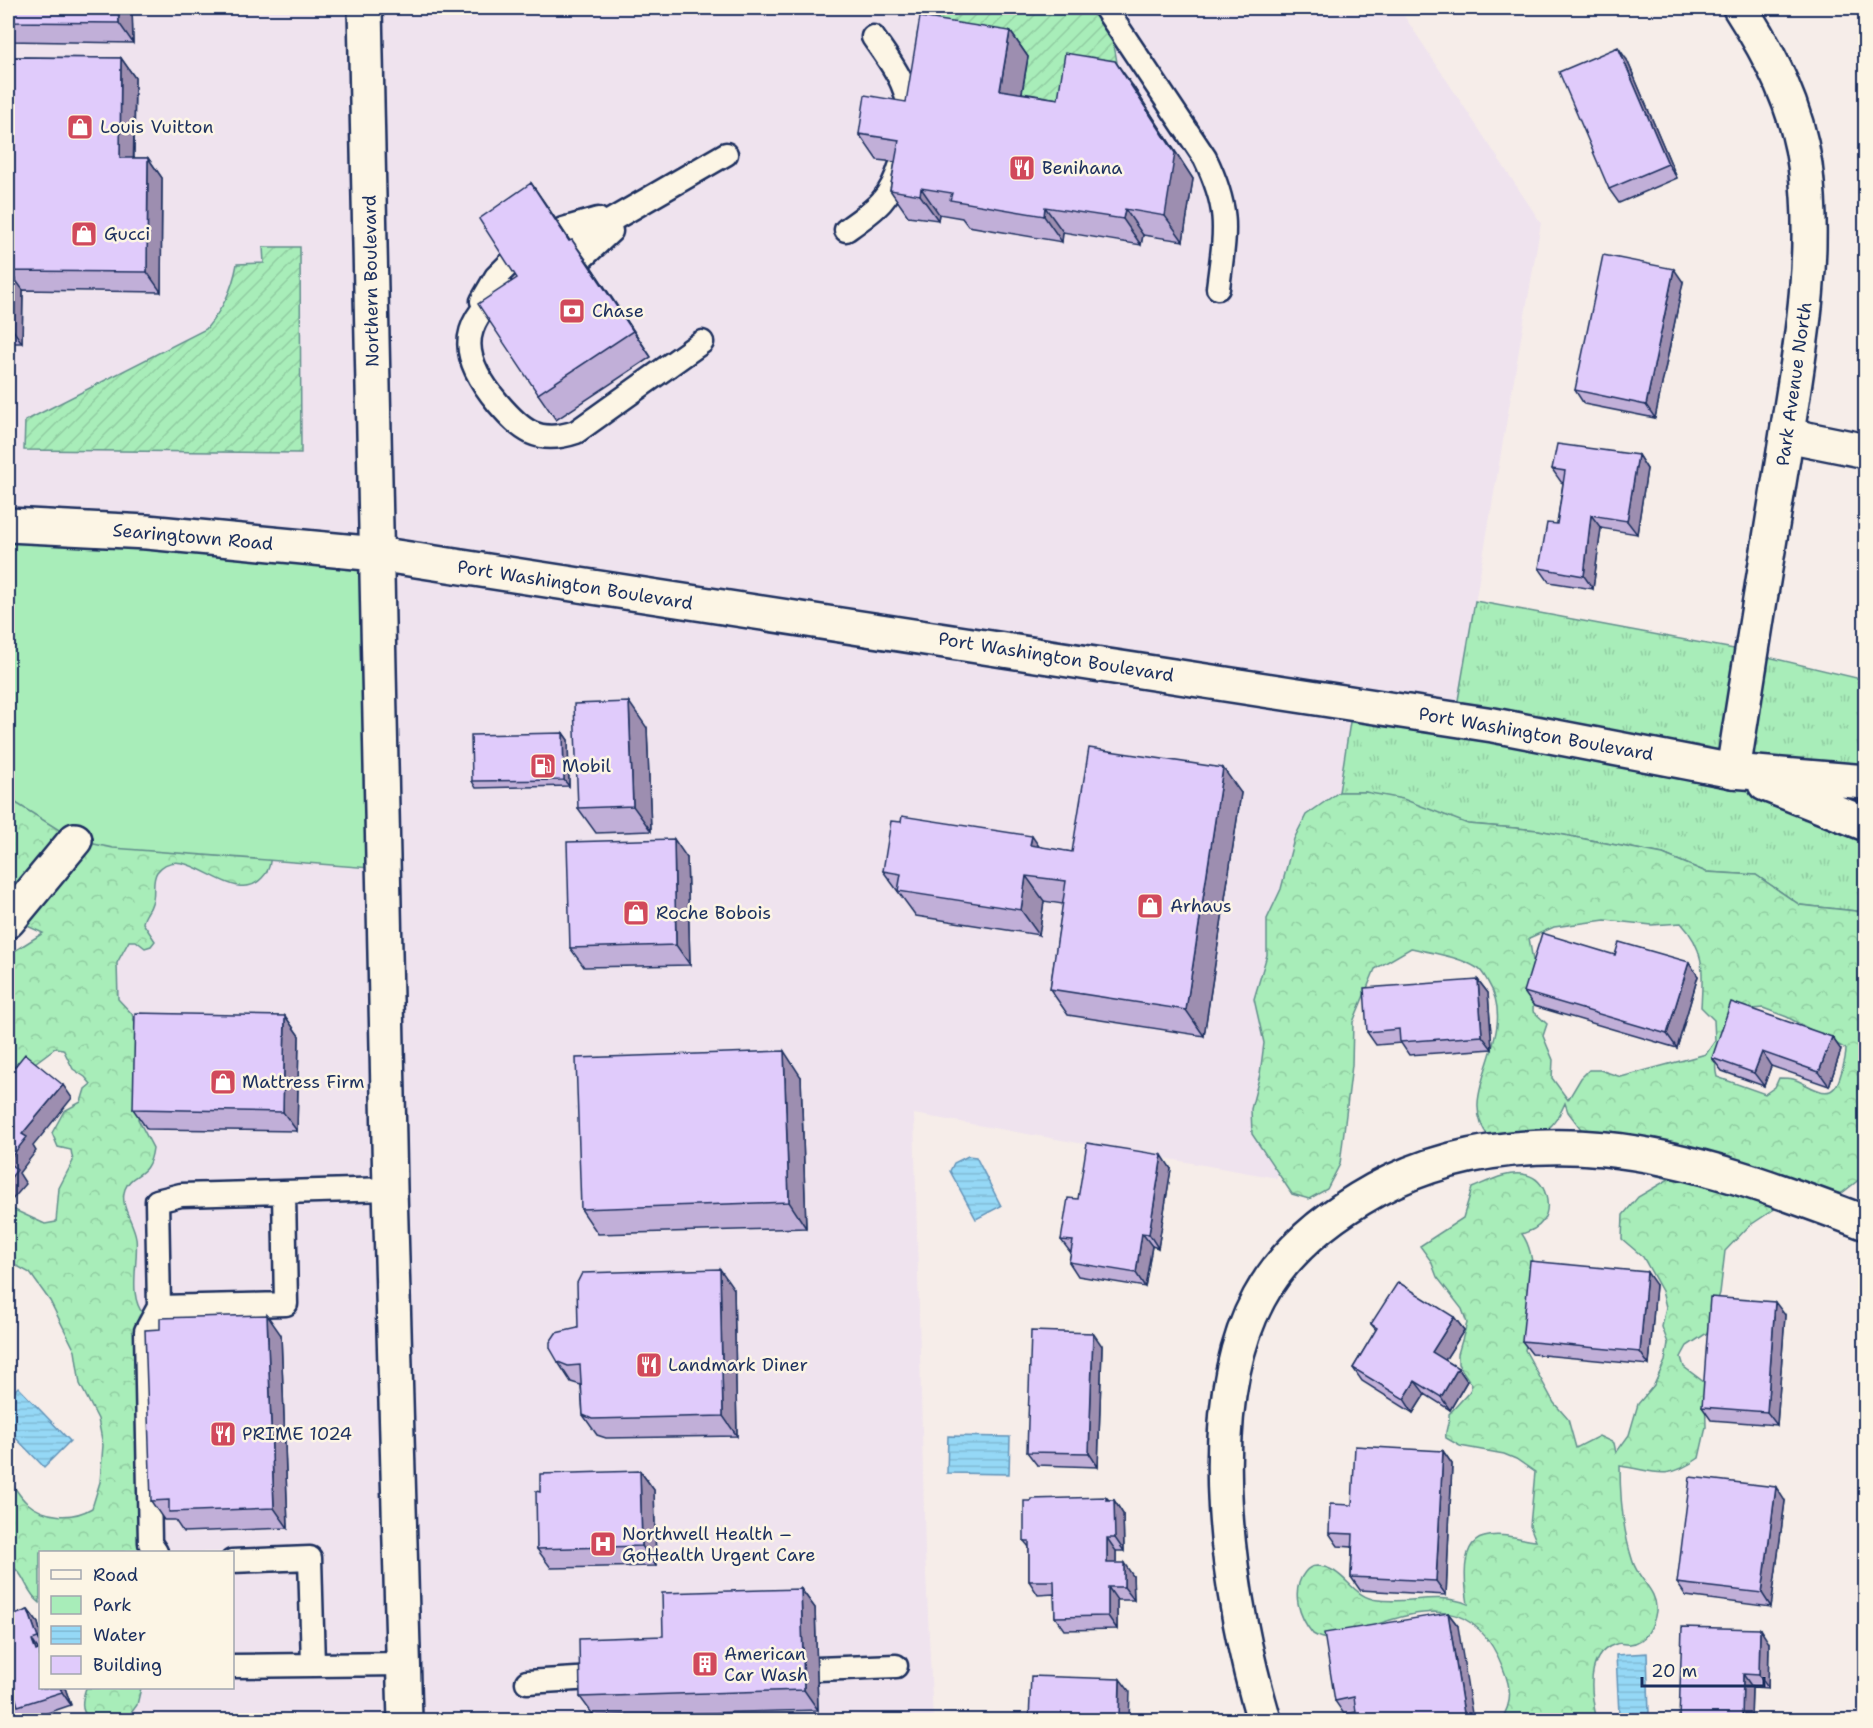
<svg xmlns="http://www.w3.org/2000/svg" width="1873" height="1728" font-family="'Shantell Sans',sans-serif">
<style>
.built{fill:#efe3ee}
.grass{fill:url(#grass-tufts);stroke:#628e8c;stroke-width:1.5}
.forest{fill:url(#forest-crowns);stroke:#628e8c;stroke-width:1.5;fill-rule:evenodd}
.park{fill:#a8edb9;stroke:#628e8c;stroke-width:1.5}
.garden{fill:url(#garden-furrows);stroke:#628e8c;stroke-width:1.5}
.water{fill:url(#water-rules);stroke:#6494b9;stroke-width:1.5}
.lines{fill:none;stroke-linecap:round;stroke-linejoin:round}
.lane-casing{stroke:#1b2f5e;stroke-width:27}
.street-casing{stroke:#1b2f5e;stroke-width:38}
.secondary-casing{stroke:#1b2f5e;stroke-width:38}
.primary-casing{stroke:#1b2f5e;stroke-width:38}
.lane{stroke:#fcf5e5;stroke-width:22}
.street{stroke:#fcf5e5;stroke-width:33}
.secondary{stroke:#fcf5e5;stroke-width:33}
.primary{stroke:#fcf5e5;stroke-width:33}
.wall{fill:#c1afd8;stroke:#1b2f5e;stroke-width:1.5}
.shaded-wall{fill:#9d8eb0;stroke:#1b2f5e;stroke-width:1.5}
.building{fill:#e0cbfb;stroke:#1b2f5e;stroke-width:1.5}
.labels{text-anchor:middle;stroke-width:5;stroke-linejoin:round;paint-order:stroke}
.poi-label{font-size:18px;fill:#1b2f5e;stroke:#fcf5e5;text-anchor:start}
.street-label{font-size:18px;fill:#1b2f5e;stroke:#fcf5e5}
</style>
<defs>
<pattern id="grass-tufts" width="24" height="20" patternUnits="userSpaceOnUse" patternTransform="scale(1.5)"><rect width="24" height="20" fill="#a8edb9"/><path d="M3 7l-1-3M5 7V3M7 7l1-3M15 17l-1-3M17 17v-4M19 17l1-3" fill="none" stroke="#90cca1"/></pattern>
<pattern id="forest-crowns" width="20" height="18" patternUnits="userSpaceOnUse" patternTransform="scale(1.5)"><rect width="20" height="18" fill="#a8edb9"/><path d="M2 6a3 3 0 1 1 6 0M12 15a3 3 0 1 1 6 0" fill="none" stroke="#90cca1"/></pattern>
<pattern id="garden-furrows" width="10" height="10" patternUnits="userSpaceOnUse" patternTransform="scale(1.5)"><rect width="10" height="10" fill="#a8edb9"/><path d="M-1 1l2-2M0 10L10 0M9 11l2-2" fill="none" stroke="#90cca1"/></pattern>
<pattern id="water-rules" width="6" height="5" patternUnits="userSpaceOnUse" patternTransform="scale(1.5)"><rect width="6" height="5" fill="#95d8f6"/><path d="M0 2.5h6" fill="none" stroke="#80bad5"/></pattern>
</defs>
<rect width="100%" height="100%" fill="#f6ede9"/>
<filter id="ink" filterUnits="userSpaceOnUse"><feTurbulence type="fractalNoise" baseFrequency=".0167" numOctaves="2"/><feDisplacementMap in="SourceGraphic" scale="12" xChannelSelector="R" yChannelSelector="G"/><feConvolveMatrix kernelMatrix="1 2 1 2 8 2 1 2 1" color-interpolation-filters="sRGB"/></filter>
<g filter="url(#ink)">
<path class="built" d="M8,8h1391l142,215 -86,495 -102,-15 -76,475 -363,-64 11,438 8,168h-806v-3l10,-12 4,-17h91v-136h-95l-24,-704 270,21 -375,-344z"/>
<path class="grass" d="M1475,601l259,48 131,31v96l-152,-10 152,65v81l-65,-7 -44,-30 -50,-3 -43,-18 -125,-24 -70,-6 -103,-32h-26l14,-89 102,15z"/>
<path class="forest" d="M8,629l259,211c3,14 7,26 -5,38 -30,32 -78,-41 -105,-6 -6,9 -1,21 -5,31 -2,8 -8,12 -9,20l12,18 -4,5 -6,2 -9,-7h-7l-12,22 1,36 14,15 8,26v64l-2,15 15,29c-4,32 -21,23 -28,41 -6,17 9,33 11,49 3,24 -9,58 8,77l18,210 -5,27h-117v51c-17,-14 -12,-27 -32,-40v-83c7,6 11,16 18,22 18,16 46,18 66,6l8,-26 3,-37 -5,-26 -18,-35 -5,-33 -25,-50 -20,-28 -22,-12v-54l37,17 11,-2 3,-34 14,-27 -2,-11 -13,-3 -6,-14 12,-22 17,-9 4,-13 6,-5 -6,-7 -12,-8 -10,-20 -8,-1 -47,35v-128l35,-22 -20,-9 -15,-1z
M1339,792h26l38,7 65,25 70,6 125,24 43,18 50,3 44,30 65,7 1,178c-5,27 -1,57 -1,85l-23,18 -42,-1 -51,34 -24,25 -5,42 -13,40 -20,13 -6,11 3,10 21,16 1,44 -7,31c-34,24 -43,13 -79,8 0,31 3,66 13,96 5,17 25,29 23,49 -2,14 -10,32 -26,33 -5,1 -10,-2 -14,0 -32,10 -25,52 -19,76h-96c12,-18 10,-32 2,-52 -28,-71 -75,-62 -137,-40 -18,7 -35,17 -53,6 -14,-17 -23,-43 -8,-62 3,-4 6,-6 12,-6 28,1 33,31 61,34 30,4 60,-8 90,4 -3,-18 -9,-61 16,-67 17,-5 35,2 52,4l-6,-15 5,-54 -19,-13 -12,-5 -44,-8 -14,-8c-2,-7 4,-15 3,-24l21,-23 2,-6 -14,-21v-10l9,-31 -5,-14 -25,-32 -6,-16 -11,-15 43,-28 9,-30c17,-7 36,-18 55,-13 19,5 26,32 15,47 -5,7 -12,9 -20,12 19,26 10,86 3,116l29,53 14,16 8,29 23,-12 15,7 2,10 13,-18 9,-31 16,-19 11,-24 3,-18 -6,-16 4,-20 -4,-16 -19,-34 -21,-18 1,-24 15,-18 31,-18 -63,-17 -38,-50 -3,-9c-17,40 -36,37 -75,35 -39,-43 32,-101 -2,-156 -3,-5 -6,-12 -11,-14 -19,-12 -45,-15 -66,-20l-36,21 -22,53 -1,43 -12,99 -13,25 -18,10 -17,-5 -40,-60 -1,-25 9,-35 4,-31 -10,-44 13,-44v-36l14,-30 13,-50 12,-24zM1605,920l47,5 29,-2c25,27 22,50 20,84l13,13 1,21 -9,13 -85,23 -21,-7h-11l-8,8 -13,22 -16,-22 1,-18 -10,-24 4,-12 -14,-13 2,-39 -6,-34 25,-11zM1763,1008l24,9 59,32c0,10 -3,18 -6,28 -9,30 -31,6 -47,2 -4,-1 -9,-1 -14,-1l-4,9 -10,7 -48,-17c-7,-24 13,-47 25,-67z
M86,1688h55l-4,17 -11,15c-27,0 -53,5 -40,-32z"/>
<path class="park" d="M8,525l370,29 6,315 -271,-21 -38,-8 -67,-42z"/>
<path class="garden" d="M930,8h163c20,28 25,41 25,76l-42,40 -159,-67c-3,-21 1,-33 13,-49z
M263,247h37l1,206 -277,-3 1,-29 181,-92c17,-21 26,-38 31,-65l27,-1z"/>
<path class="water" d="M968,1156l8,1 25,49 -25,13 -26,-48 4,-8z
M18,1387l52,54 -26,26 -36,-37v-32z
M948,1436l62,1 -1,37 -62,-1z
M1647,1653l2,60 -30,1 -3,-59z"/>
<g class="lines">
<defs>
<path id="lane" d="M1105,8l100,150c26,54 20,73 13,130
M873,37c19,28 40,52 35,87
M563,229l35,-10
M846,230c30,-21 44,-30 55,-66
M572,243l154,-89
M582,258l29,-27
M503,290c-47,37 -41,70 -5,113 24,28 40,42 78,29l126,-90
M482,301l14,-24 13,-13
M159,1307l127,-3 -2,-111
M156,1552l-6,-9 -4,-212 13,-24 -2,-106 24,-6 209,-6
M232,1561l78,-3 3,107
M232,1666l171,-2
M817,1669l79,-3
M527,1682l66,-4"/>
<path id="street" d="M1787,435l79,16
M8,921l67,-81
M1264,1720c-35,-117 -66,-310 -5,-422 26,-48 69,-82 116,-108 70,-38 151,-48 230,-41 89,9 177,42 261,74"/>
<path id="secondary" d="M1733,771c16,-104 33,-209 50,-313 15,-97 35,-195 22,-293 -8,-58 -34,-109 -65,-157"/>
<path id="primary" d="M365,8l25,1181 15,531
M8,525l139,7 230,22 1116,171 240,46 133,11
M1765,784l101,40"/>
</defs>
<use href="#lane" class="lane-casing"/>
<use href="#street" class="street-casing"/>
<use href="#secondary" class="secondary-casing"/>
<use href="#primary" class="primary-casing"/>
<use href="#lane" class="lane"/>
<use href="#street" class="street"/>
<use href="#secondary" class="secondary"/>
<use href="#primary" class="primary"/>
</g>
<path class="wall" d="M8,8h124l1,35 -125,-2z
M1010,31l18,26 -6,36 36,6 75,-13 60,93 -10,62 -40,-6 -2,10 -78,-13 -1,10 -94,-16 -6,-8 -23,-4 -1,6 -30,-4 -18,-26 5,-28 -18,-2 -18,-26z
M8,57l113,1 14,20 -1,80h14l14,20 -1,114 -138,-2 -1,53h-14z
M1627,60l50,118 -58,25 -10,-14z
M531,183l39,58 20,24 61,92 -95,63 -18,-26 -21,-116z
M1683,282l-28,136 -71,-14 -9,-14z
M1638,455l9,14 -10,65 -36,-6 -8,61 -44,-7 -10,-14 18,-44 6,-41 -2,-1 -9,-13z
M647,728l4,103 -55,2 -18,-25z
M563,733l5,7 1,46 -93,2 -4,-7z
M1241,793l-37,243 -136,-21 -18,-26 13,-85 -19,-3 -5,34 -123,-19 -33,-45 156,-24 33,5z
M687,858l3,107 -106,2 -14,-19z
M1615,955l83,21 -21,72 -143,-42 -10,-14z
M1478,980l10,13 4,56 -83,6 -8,-12 -25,2 -9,-13z
M285,1016l14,20 -2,95 -150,-2 -14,-20z
M1832,1037l9,13 -12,36 -58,-20 -7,20 -42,-15 -10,-13z
M801,1077l5,151 -208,6 -17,-25z
M1171,1169l-13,79 -6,-2 -7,41 -67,-11 -9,-14 2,-9 -10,-13 17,-41z
M1656,1285l-7,80 -117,-11 -10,-13z
M734,1289l3,147 -131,2 -9,-3 -14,-20 -2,-30 -10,-3 -13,-20z
M1785,1315l-8,110 -66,-5 -9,-13z
M1454,1317l10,13 -19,30 13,8 9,13 -17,29 -25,-16 -12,19 -51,-32 -9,-13 23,-38 -5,-6z
M281,1335l7,193 -105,4 -8,-12h-11l-13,-19z
M1102,1346l-4,121 -61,-2 -10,-13z
M1443,1451l9,13 -6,131 -86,-5 -9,-13 1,-30 -14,-1 -9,-13 23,-28z
M640,1471l14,19 2,76 -105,2 -14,-19 3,-57z
M1106,1497l3,3h5l9,14 1,37h-8v12l17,13 1,24h-17v29l-53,1 -9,-13 -1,-23 -16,1 -9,-14v-34l-5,-6z
M1785,1501l-14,106 -85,-11 -9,-13z
M801,1589l14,19 3,102 -224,6 -14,-19z
M8,1597l6,18 14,-5 10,13 2,8v57h25l6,17 -44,15 -4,-7 -15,6z
M1448,1613l10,13 -102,86 -12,2 -9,-13z
M1769,1643l-1,45 -16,-1 -1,33h-72z"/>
<path class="shaded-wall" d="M118,8h14l1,35 -14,-20z
M1010,31l18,26 -10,58 -18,-25z
M1618,47l9,13 50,118 -9,-14z
M121,58l14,20 -2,99 -13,-19z
M1115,61l18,25 60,93 -10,62 -18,-25z
M148,158l14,20 -1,114 -14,-20z
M531,183l18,26 38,58 -18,-26z
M921,188l18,26 -1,6 -18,-25z
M1045,207l18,25 -1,10 -18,-26z
M1125,209l18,26 -2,10 -18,-26z
M572,240l18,25 61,92 -18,-26z
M1674,269l9,13 -28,136 -9,-13z
M9,271l14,19 -1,53 -14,-20z
M1638,455l9,14 -10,65 -10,-13z
M1591,515l10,13 -8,61 -9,-13z
M629,702l18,26 4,103 -18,-25z
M563,733l5,7 1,46 -5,-6z
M1223,768l18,25 -37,243 -18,-26z
M1032,836l17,25 -19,-16z
M674,839l13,19 3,107 -14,-20z
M1026,876l18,25 -5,34 -18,-25z
M1689,962l9,14 -21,72 -10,-14z
M1478,980l10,13 4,56 -10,-13z
M285,1016l14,20 -2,95 -14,-19z
M1832,1037l9,13 -12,36 -10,-14z
M784,1051l17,26 5,151 -17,-26z
M1762,1052l9,14 -7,20 -10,-13z
M63,1085l9,13 -39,48 3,5 -17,22 7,11 -15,17 -3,-5v-34l14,-28z
M1162,1155l9,14 -13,79 -9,-14z
M1142,1233l10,13 -7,41 -9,-14z
M720,1269l14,20 3,147 -14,-20z
M1647,1272l9,13 -7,80 -9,-13z
M1775,1302l10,13 -8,110 -10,-13z
M267,1315l14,20 7,193 -14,-20z
M1454,1317l10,13 -22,35 -10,-13z
M1093,1333l9,13 -4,121 -9,-14z
M1458,1368l9,13 -17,29 -9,-13z
M1415,1381l10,13 -12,19 -9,-14z
M1443,1451l9,13 -6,131 -10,-14z
M640,1471l14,19 2,76 -14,-20z
M1776,1487l9,14 -14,106 -9,-14z
M1106,1497l8,11v-8l9,14 1,37 -9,-13 -9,-38z
M1107,1538l9,13v25l-9,-13z
M1124,1563l9,13 1,24 -10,-13z
M1108,1587l9,13v29l-9,-13z
M801,1589l14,19 3,102 -14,-20z
M8,1597l11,33 -10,-13 -1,-6z
M28,1610l10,13 2,8v11l-2,-4z
M1448,1613l10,13 15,94h-8z
M1760,1629l9,14 -1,45 -9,-13z
M32,1640l8,12 -4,-1z
M1743,1674l9,13 -1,33h-9z
M1120,1679l10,13 -1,28h-10z
M60,1688h5l6,17 -9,-13z"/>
<path class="building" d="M8,8h110l1,15 -111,-1z
M920,17l90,14 -10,59 58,9 7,-46 50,8 60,92 -10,63 -40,-7 -2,10 -78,-12 -1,9 -94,-16 2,-7 -31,-5 -1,7 -30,-5 9,-50 -40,-6 6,-39 41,7z
M1618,47l50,117 -59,25 -50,-117z
M8,57l113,1 -1,100h28l-1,114 -138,-1 -1,52z
M531,183l38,58 3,-1 61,91 -95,63 -60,-90 39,-26 -38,-59z
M1603,255l71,14 -28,136 -71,-15z
M1557,444l81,11 -11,66 -36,-6 -7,61 -45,-8 8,-45 10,1 8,-53 -13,-2z
M629,702l4,104 -55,2 -4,-104z
M563,733l1,47 -92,1 -1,-46z
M1089,748l134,20 -37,242 -136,-21 16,-108 -40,-5 -5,34 -123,-19 3,-17 -18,-3 8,-50 10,1 1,-6 130,20 -2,9 42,7z
M674,839l2,106 -106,3 -3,-106z
M1542,933l73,22 4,-13 70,20 -22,72 -143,-42z
M1478,980l4,56 -82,6 -1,-13 -32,3 -3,-44z
M1731,1002l101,35 -13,35 -57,-20 -8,21 -42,-15z
M135,1013l150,3 -2,96 -150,-3z
M784,1051l5,151 -208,7 -5,-151z
M25,1054l38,31 -41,49 5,3 -19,24v-86z
M1087,1143l75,12 -13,79 -7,-1 -6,40 -67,-11 4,-21 -12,-1 7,-42 10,1z
M8,1162l9,8 -9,11z
M1530,1261l117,11 -7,80 -118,-11z
M720,1269l3,147 -131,3 -9,-4 -3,-50 -12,1 -10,-4 -8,-14v-6l6,-9 22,-5 -1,-45 5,-10z
M1398,1282l56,35 -22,35 26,16 -17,29 -26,-16 -11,18 -51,-31 24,-40 -6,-4z
M1710,1297l65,5 -8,110 -65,-5z
M267,1315l7,193 -105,4v-12l-18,1 -6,-171 15,-1v-11z
M1031,1331l62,2 -4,120 -62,-1z
M1355,1446l88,5 -7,130 -85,-4 2,-43 -24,-1 1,-29 22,1z
M640,1471l2,75 -105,3 -1,-58 4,1v-18z
M1690,1477l86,10 -14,106 -85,-10z
M1106,1497v3h8l1,38h-8v25h17v24h-16v29l-53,1 -1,-36h-25v-40h-5v-40h7v-2z
M801,1589l3,101 -224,7 -1,-58 84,-3 -1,-43z
M28,1610l10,28 -6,2 4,11 4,-2v39h20l2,4 -44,14 -2,-7 -8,3v-91l1,6z
M1448,1613l17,107h-108l-3,-23 -19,4 -11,-68z
M1682,1627l78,2 -1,46 -16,-1 -1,46h-63z
M1031,1676l89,3 -1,41h-90z"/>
</g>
<defs>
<symbol id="shop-square" viewBox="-11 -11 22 22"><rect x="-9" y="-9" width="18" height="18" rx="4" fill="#d1495b" stroke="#fcf5e5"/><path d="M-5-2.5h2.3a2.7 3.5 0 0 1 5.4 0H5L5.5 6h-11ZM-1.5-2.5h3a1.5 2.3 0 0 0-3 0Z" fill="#fff"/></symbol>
<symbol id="restaurant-square" viewBox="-11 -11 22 22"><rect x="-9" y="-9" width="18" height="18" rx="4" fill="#d1495b" stroke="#fcf5e5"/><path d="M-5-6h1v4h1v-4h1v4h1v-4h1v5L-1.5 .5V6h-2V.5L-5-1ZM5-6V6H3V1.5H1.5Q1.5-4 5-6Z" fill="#fff"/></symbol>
<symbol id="bank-square" viewBox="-11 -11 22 22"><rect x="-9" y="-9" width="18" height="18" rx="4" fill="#d1495b" stroke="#fcf5e5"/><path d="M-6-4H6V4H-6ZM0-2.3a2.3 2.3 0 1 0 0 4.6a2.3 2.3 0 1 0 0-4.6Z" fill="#fff"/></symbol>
<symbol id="fuel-square" viewBox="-11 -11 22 22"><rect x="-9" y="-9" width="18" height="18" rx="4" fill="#d1495b" stroke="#fcf5e5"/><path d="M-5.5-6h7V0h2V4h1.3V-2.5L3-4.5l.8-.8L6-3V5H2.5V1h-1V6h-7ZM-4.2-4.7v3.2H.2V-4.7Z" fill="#fff"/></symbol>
<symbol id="hospital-square" viewBox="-11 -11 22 22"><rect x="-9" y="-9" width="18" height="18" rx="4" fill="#d1495b" stroke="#fcf5e5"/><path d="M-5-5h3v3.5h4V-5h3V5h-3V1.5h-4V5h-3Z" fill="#fff"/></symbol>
<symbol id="building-square" viewBox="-11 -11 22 22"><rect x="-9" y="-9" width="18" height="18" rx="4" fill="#d1495b" stroke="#fcf5e5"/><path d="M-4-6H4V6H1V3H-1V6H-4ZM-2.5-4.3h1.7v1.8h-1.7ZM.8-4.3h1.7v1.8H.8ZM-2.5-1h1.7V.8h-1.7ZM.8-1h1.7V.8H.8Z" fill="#fff"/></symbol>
</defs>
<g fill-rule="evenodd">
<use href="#shop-square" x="65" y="112" width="30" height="30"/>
<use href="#restaurant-square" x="1007" y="153" width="30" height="30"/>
<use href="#shop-square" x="69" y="219" width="30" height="30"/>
<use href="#bank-square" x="557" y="296" width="30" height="30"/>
<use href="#fuel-square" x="528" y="751" width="30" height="30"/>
<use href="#shop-square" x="1135" y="891" width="30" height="30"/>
<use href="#shop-square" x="621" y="898" width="30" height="30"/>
<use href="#shop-square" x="208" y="1067" width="30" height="30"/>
<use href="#restaurant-square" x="634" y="1350" width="30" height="30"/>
<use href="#restaurant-square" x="208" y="1419" width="30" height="30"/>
<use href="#hospital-square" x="588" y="1529" width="30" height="30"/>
<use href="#building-square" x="690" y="1649" width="30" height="30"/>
</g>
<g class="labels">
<g class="poi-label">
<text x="100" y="133">Louis Vuitton</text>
<text x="1042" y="174">Benihana</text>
<text x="104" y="240">Gucci</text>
<text x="592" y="317">Chase</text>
<text x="562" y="772">Mobil</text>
<text x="1170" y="912">Arhaus</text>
<text x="656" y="919">Roche Bobois</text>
<text x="242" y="1088">Mattress Firm</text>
<text x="668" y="1371">Landmark Diner</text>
<text x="242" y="1440">PRIME 1024</text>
<text x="622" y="1540">Northwell Health –<tspan x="622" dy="21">GoHealth Urgent Care</tspan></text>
<text x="724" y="1660">American<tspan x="724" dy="21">Car Wash</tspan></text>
</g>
<g class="street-label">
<text transform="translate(371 281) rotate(-91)" y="6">Northern Boulevard</text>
<text transform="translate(1794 384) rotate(-82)" y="6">Park Avenue North</text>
<text transform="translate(193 537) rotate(5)" y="6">Searingtown Road</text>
<text transform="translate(575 585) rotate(9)" y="6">Port Washington Boulevard</text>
<text transform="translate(1056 657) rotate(9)" y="6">Port Washington Boulevard</text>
<text transform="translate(1536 734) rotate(10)" y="6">Port Washington Boulevard</text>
</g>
</g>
<rect width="1873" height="1728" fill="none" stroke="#fcf5e5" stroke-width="30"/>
<rect x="15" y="15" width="1843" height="1698" fill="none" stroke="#1b2f5e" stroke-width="2" filter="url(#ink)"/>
<rect x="39" y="1551" width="195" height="138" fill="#fcf5e5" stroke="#a2a6af" stroke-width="1.5"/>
<rect x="51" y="1570" width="30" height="9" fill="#fcf5e5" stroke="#a2a6af" stroke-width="1.5"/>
<text x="93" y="1581" font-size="18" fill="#1b2f5e">Road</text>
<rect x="51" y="1596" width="30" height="18" fill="#a8edb9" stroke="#a2a6af" stroke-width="1.5"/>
<text x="93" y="1611" font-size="18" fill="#1b2f5e">Park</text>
<rect x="51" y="1626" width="30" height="18" fill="url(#water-rules)" stroke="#a2a6af" stroke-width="1.5"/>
<text x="93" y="1641" font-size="18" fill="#1b2f5e">Water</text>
<rect x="51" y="1656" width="30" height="18" fill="#e0cbfb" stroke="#a2a6af" stroke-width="1.5"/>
<text x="93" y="1671" font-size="18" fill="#1b2f5e">Building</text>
<path d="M1642 1677v9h122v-9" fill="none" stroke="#1b2f5e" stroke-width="3"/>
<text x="1651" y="1677" font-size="18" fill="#1b2f5e" stroke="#fcf5e5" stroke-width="4.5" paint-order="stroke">20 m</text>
</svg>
